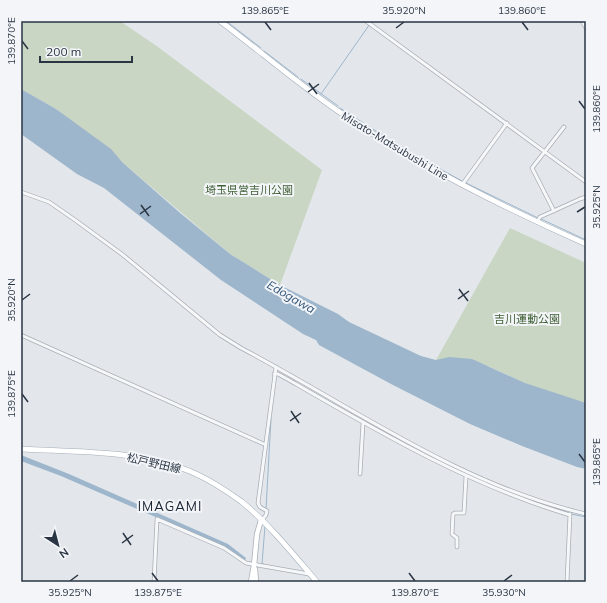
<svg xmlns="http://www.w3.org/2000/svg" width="607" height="603" font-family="Mulish,'Noto Sans JP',sans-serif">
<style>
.green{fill:#c9d6c4}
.water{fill:#9db6cc}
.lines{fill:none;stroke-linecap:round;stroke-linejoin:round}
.stream{stroke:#9db6cc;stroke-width:1}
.street-casing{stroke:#a8aeb6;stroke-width:4.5}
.secondary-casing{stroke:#a8aeb6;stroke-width:6}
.primary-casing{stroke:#a2acb8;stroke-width:6}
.street{stroke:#f6f7f9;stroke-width:3}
.secondary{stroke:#fff;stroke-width:4.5}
.primary{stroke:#fff;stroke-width:5}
.ticks{fill:none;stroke:#2a3544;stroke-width:1.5}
.labels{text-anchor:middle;stroke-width:4;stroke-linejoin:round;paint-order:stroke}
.street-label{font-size:11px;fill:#2a3544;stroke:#f3f5f8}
.park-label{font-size:11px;fill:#416137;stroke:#f3f5f8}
.water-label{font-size:12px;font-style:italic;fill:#32567a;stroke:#f3f5f8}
.quarter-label{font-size:13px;letter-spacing:1px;fill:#1c2635;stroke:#f3f5f8}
.neatline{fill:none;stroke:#2a3544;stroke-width:1.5}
.ticks-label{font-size:10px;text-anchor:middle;fill:#2a3544}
</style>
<rect width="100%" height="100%" fill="#e3e7eb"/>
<path class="green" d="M21,21h99l38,26 164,123 -42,115 -50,-31 -108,-92 -66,-53 -35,-20z
M510,228l76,35v142l-61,-22 -37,-17 -52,-6z"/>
<path class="water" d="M21,89l35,20 55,40 11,13 57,50 51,42 50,31 58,29 11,8 72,34 15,4 13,-3 23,2 53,24 61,20v66l-9,-2 -55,-21 -52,-22 -79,-40 -72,-39 -3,-5 -13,-6 -82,-54 -117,-92 -27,-14 -56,-40z
M21,455l48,19 159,70 18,14 -1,3 -48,-26 -136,-59 -40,-15z"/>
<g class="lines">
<path class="stream" d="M226,21l35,27
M584,21l2,4
M264,51l34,26
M301,79l37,27
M321,94l51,-73
M340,108l39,25
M381,134l39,24
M422,159l40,22
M466,183l72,35
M541,219l45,21
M304,387l88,50 82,40
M525,498l22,8
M266,509l5,-90
M571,514l15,3
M264,564h-2l3,-38"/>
<defs>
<path id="street" d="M366,21l220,161
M582,21l4,7
M462,185l45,-62
M21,192l28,10 26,18 48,35 97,80 21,13c112,59 219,137 345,166
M554,211l-22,-43 32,-41
M537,222l3,-5 40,-18 6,-2
M21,335l245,110
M274,374h4l11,6c90,52 180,105 281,135
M360,474l3,-51
M262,520l4,-5 1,-4 -7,-4 -2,-4 18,-136
M457,547v-9l-5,-4 1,-20 2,-1h9l2,-37
M154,582l3,-63 67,29 22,15 63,11
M567,582l3,-68"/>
<path id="secondary" d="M255,569l1,13
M251,582l3,-17 3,-31 4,-14"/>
<path id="primary" d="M220,21c40,30 77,62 118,90 78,53 162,95 248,133
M21,449c54,3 111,1 163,20 20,7 40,20 58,33 28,23 51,52 75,80"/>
</defs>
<use href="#street" class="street-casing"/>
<use href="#secondary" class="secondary-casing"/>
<use href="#primary" class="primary-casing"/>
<use href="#street" class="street"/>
<use href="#secondary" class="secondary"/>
<use href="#primary" class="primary"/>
</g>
<path class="ticks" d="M265,22l6,8M522,22l6,8M396,28l8,-6M22,41l6,8M309,83l8,11M308,92l11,-8M579,101l6,8M141,205l8,11M577,212l8,-5M140,214l11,-8M459,289l9,12M458,299l11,-8M22,300l8,-6M22,394l6,8M291,411l8,12M290,421l11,-8M579,454l6,8M123,533l8,12M122,543l11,-8M152,573l6,8M409,573l6,8M70,581l8,-6M504,581l8,-6"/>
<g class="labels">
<g class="street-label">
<text transform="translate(395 146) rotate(31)" y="4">Misato-Matsubushi Line</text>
<text transform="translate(154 463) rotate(13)" y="4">松戸野田線</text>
</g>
<g class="park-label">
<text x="249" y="194">埼玉県営吉川公園</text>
<text x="527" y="323">吉川運動公園</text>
</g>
<g class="water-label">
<text transform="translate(291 297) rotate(30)" y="4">Edogawa</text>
</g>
<g class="quarter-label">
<text x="170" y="511">IMAGAMI</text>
</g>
</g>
<rect width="607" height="603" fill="none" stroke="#f3f5f8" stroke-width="44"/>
<g transform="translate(58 545) rotate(144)" stroke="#f3f5f8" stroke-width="3" paint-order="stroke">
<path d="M0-3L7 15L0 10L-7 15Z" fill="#2a3544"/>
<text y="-6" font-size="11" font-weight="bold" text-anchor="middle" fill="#2a3544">N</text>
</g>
<path d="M40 56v6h92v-6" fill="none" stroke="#2a3544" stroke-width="2"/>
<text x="46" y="56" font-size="12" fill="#2a3544" stroke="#f3f5f8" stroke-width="3" paint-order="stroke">200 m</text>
<rect x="22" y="22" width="563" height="559" class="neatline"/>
<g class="ticks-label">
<text x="265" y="14">139.865°E</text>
<text x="404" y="14">35.920°N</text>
<text x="522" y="14">139.860°E</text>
<text transform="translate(11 41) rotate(-90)" y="4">139.870°E</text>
<text transform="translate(596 109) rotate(-90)" y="4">139.860°E</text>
<text transform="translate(596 207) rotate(-90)" y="4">35.925°N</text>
<text transform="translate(11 300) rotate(-90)" y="4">35.920°N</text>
<text transform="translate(11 394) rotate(-90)" y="4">139.875°E</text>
<text transform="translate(596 462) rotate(-90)" y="4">139.865°E</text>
<text x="70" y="596">35.925°N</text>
<text x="158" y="596">139.875°E</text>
<text x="415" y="596">139.870°E</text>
<text x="504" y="596">35.930°N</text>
</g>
</svg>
